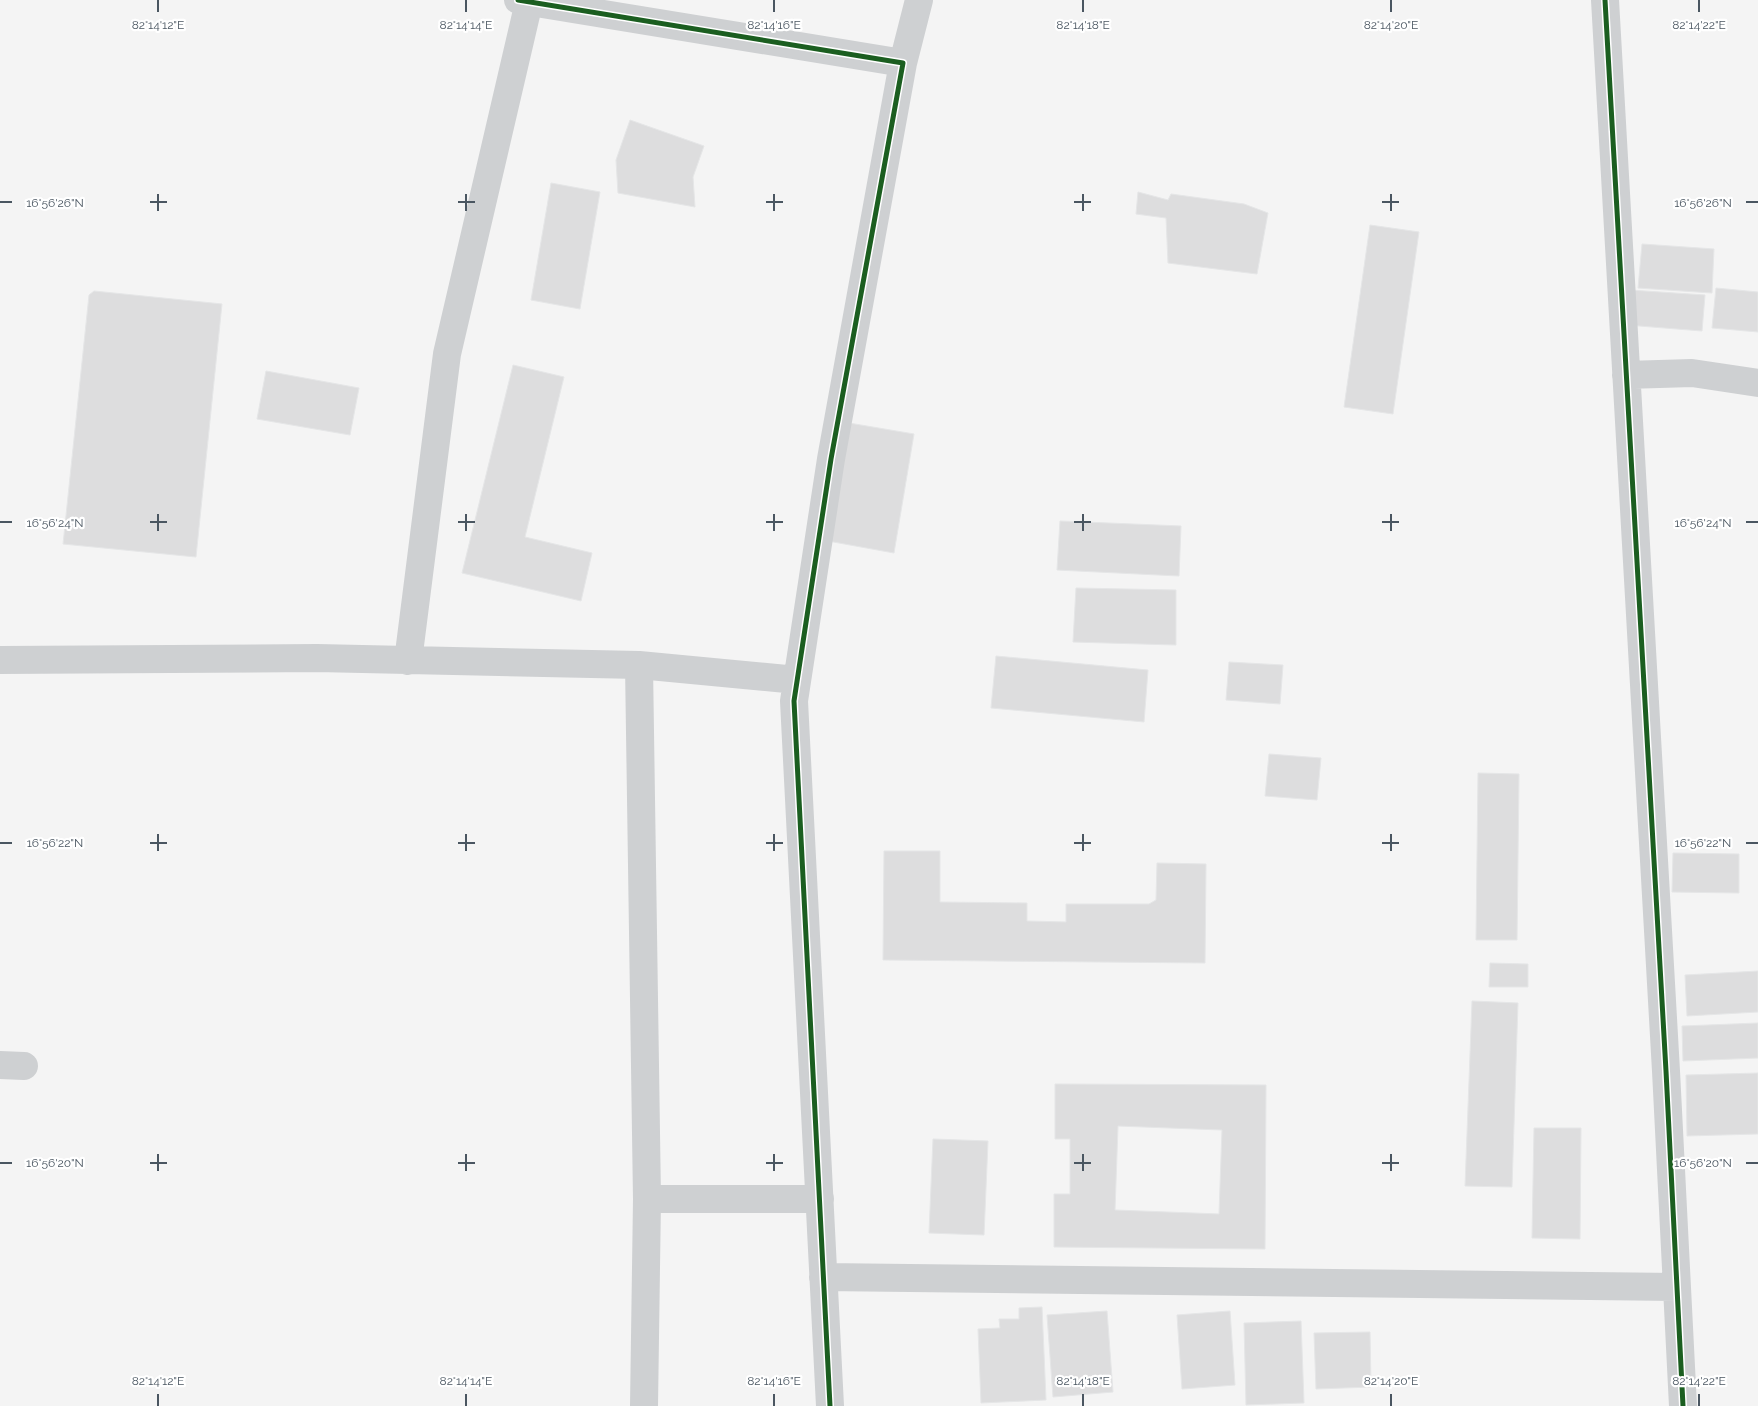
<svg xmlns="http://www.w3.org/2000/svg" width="1758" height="1406" font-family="Raleway,sans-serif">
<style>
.building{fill:#ddddde;stroke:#e5e6e7;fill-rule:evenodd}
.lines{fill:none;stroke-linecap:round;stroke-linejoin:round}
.street{stroke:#ced0d2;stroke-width:28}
.cycleway-casing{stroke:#fff;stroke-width:8}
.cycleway{stroke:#1b5e20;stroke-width:5}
.ticks{fill:none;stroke:#4a5661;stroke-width:2}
.ticks-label{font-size:12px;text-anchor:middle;fill:#4a5661;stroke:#fff;stroke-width:4.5;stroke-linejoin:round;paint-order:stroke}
</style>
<rect width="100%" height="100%" fill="#f4f4f4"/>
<path class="building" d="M630,120l74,26 -11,31 2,30 -77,-14 -2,-33z
M551,183l49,9 -20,117 -49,-9z
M1138,192l30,8 3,-6 73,10 24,9 -11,61 -89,-11 -2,-45 -30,-4z
M1370,225l49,7 -26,182 -49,-7z
M1642,244l72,5 -2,44 -74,-5z
M1716,288l42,4v40l-46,-4z
M1630,290l75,5 -3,36 -75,-6z
M94,291l128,13 -26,253 -133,-13 26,-249z
M513,365l51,12 -39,160 67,16 -11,48 -119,-28z
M266,371l93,17 -9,47 -93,-16z
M849,423l65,11 -20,119 -66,-12z
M1060,521l121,5 -2,50 -122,-6z
M1076,588l100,2v55l-103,-3z
M996,656l152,14 -4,52 -153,-14z
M1229,662l54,3 -3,39 -54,-4z
M1269,754l52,4 -4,42 -52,-4z
M1478,773l41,1 -2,166h-41z
M884,851h56v51l87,1v18l39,1v-18h83l7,-4 1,-37 49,1 -1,99 -322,-3z
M1673,853l66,1v39l-67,-1z
M1490,963l38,1v23h-39z
M1758,971v41l-71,4 -2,-41z
M1472,1001l46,2 -6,184 -47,-1z
M1758,1023v35l-75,3 -1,-35z
M1758,1073v61l-71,2 -1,-61z
M1055,1084l211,1 -1,164 -211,-2v-53h16v-55h-15zM1118,1126l104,4 -3,84 -104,-4z
M1534,1128h47l-1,111 -48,-1z
M933,1139l55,2 -4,94 -55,-2z
M1042,1307l4,93 -65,3 -3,-74 22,-1 -1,-9h20v-11z
M1107,1311l6,81 -60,5 -6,-82z
M1230,1311l5,74 -53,4 -5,-74z
M1301,1321l3,82 -58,2 -2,-82z
M1370,1332l1,55 -55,2 -2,-56z"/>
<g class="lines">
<path class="street" d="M518,0l385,63 -72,396 -37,242 36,705
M1605,0l61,1071 17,335
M903,63l16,-63
M1626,375l66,-2 66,10
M0,660l317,-2 322,7 158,15
M408,661l39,-307 82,-352
M639,665l8,534
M0,1065l24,1
M823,1277l854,10
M644,1406l3,-207h173"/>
<defs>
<path id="cycleway" d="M518,0l385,63 -72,396 -37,242 36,705
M1605,0l61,1071 17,335"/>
</defs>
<use href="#cycleway" class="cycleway-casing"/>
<use href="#cycleway" class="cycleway"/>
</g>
<path class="ticks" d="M158,0v12M466,0v12M774,0v12M1083,0v12M1391,0v12M1699,0v12M158,194v17M466,194v17M774,194v17M1083,194v17M1391,194v17M0,202h12M150,202h17M458,202h17M766,202h17M1074,202h17M1382,202h17M1746,202h12M158,514v17M466,514v17M774,514v17M1083,514v17M1391,514v17M0,522h12M150,522h17M458,522h17M766,522h17M1074,522h17M1382,522h17M1746,522h12M158,834v17M466,834v17M774,834v17M1083,834v17M1391,834v17M0,843h12M150,843h17M458,843h17M766,843h17M1074,843h17M1382,843h17M1746,843h12M158,1154v17M466,1154v17M774,1154v17M1083,1154v17M1391,1154v17M0,1163h12M150,1163h17M458,1163h17M766,1163h17M1074,1163h17M1382,1163h17M1746,1163h12M158,1394v12M466,1394v12M774,1394v12M1083,1394v12M1391,1394v12M1699,1394v12"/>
<g class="ticks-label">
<text x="158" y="29">82°14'12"E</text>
<text x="466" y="29">82°14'14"E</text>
<text x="774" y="29">82°14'16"E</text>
<text x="1083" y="29">82°14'18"E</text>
<text x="1391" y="29">82°14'20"E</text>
<text x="1699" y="29">82°14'22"E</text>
<text x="55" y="207">16°56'26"N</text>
<text x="1703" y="207">16°56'26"N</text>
<text x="55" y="527">16°56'24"N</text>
<text x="1703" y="527">16°56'24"N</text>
<text x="55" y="847">16°56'22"N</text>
<text x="1703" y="847">16°56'22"N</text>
<text x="55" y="1167">16°56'20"N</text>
<text x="1703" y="1167">16°56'20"N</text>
<text x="158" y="1385">82°14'12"E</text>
<text x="466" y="1385">82°14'14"E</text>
<text x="774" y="1385">82°14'16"E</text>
<text x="1083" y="1385">82°14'18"E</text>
<text x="1391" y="1385">82°14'20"E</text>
<text x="1699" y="1385">82°14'22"E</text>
</g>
</svg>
